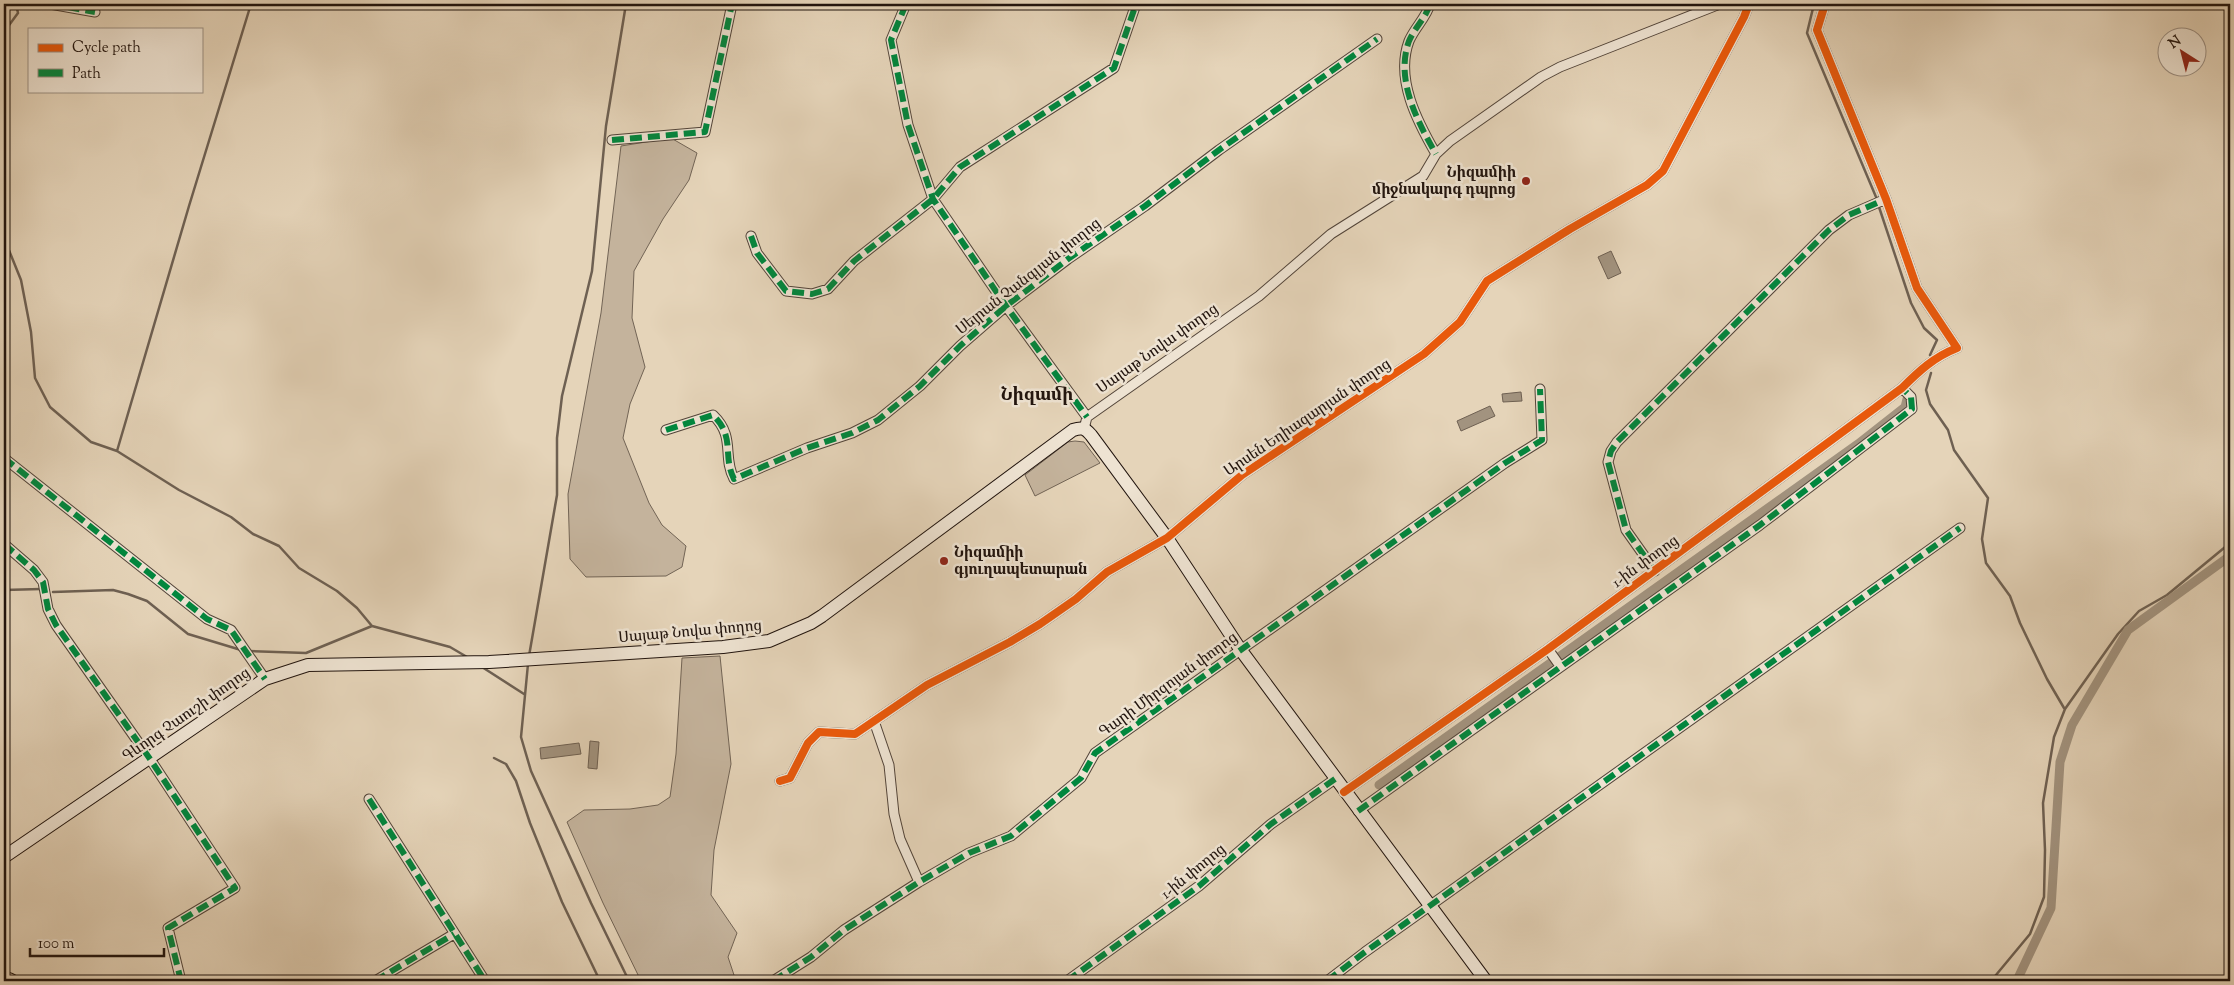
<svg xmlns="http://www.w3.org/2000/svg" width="2234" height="985" font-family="'Sorts Mill Goudy','Noto Serif Armenian',serif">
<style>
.green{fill:#c4b39c;stroke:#726455}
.water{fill:#a2937f;stroke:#6e6052}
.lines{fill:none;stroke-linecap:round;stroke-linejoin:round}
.stream{stroke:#6e6052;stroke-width:2.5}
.canal{stroke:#a2937f;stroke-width:9}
.street-casing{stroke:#524439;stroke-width:11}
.secondary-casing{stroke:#21140e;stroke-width:14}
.primary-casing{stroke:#21140e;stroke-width:17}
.street{stroke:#eee3d2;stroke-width:9}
.secondary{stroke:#eee3d2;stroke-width:12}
.primary{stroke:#e5d4b9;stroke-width:15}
.quiet{stroke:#00873e;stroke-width:6;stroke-dasharray:12 6;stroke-linecap:butt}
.cycleway-casing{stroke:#eee3d2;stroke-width:11}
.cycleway{stroke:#e8590c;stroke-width:8}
.poi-dot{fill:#8f2418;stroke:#eee3d2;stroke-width:2}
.labels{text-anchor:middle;stroke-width:5;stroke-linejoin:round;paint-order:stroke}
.poi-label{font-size:15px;font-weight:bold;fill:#21140e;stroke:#eee3d2;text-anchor:end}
.street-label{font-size:15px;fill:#21140e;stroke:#eee3d2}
.quarter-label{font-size:18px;font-weight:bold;fill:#21140e;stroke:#eee3d2}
</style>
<rect width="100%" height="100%" fill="#e5d4b9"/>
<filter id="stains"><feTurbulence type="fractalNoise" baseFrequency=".004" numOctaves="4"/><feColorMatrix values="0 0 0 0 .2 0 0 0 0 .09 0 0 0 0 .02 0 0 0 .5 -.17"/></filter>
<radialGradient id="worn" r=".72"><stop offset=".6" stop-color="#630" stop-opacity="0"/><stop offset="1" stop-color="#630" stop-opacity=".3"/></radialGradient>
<path class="green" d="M671,138l26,15 -8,27 -26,39 -29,52 -2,47 13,49 -15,37 -7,34 26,65 13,22 24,21 -4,21 -16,9 -80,1 -16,-18 -2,-65 33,-181 20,-167z
M1075,441l9,1 16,21 -65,33 -10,-21 43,-33z
M720,656l11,108 -17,86 -3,45 26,38 -9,24 8,24h-95l-38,-78 -36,-81 17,-12 46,-1 28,-4 12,-8 6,-43 6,-96z"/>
<path class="water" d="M1611,251l10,22 -13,6 -10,-22z
M1521,392l1,9 -19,1 -1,-8z
M1490,406l5,10 -34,15 -4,-10z
M590,741l9,1 -2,27 -9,-1z
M579,743l2,11 -40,5 -1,-11z"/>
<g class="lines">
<path class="stream" d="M1814,4l-7,29 69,164
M4,32l14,-19 -2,-9
M1879,207l32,96 13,25 13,12 -7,15
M4,238l17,42 10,52 4,46 15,29 41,35 26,9 62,39 52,27 22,17 26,12 20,22 38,23 20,17 15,18
M1931,373l-5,17 4,14 18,26 6,20 34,48 -6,41 4,24 24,33 10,27 27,56 17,29
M117,451l72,-245 62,-202
M4,590l37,-1
M53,592l60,-2 15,4 19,7 41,33 53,16
M249,651l57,2 66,-27 78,21 17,10
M529,656l28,-161v-57l5,-42 30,-125 14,-145 20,-122
M528,664l-7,73 10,34 60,132 38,78
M482,667l42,27
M494,758l12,6 10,17 14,42 32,79 38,79
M1991,981l39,-47 14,-37 1,-47 -2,-47 11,-66 11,-28 53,-75 21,-23 28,-16 63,-52"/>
<path class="canal" d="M1379,785l479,-341 47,-37 2,-8
M2020,981l-1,-5 32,-68 9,-146 12,-37 56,-95 102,-74"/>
<defs>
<path id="street" d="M50,4l45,8
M906,4l-15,36 17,85 25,74 73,107 81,111
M1430,4c-4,14 -15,23 -21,37 -14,38 8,80 27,113
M612,140l93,-8 27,-128
M751,236l6,17 29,38 26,3 16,-5 26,-28 79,-62 27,-32 154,-99 22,-64
M1084,429l3,-12 172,-121 72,-62 92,-58 13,-22 14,-13 91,-64 19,-10 160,-63
M666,430l47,-15c23,22 9,41 21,64l73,-31 45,-15 26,-13 42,-34 40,-40 46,-40 62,-47 77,-53 74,-56 158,-111
M4,458l203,161 24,11 34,49
M4,544l30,26 9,12 5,27 8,16 94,134 85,129 -67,40 13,53
M1655,571l-29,-41 -18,-68 3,-11 6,-9 212,-212 20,-15 37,-16
M1548,649l12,17
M874,721l15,44 5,49 6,25 19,43
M780,781l10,-3 18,-35 11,-11 36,2 72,-49 83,-43 30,-18 36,-25 31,-27 60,-34 75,-63 182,-121 36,-32 27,-41 83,-52 77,-44 16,-14 81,-154 5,-13
M1344,792l204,-143 354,-261c17,-17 32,-31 55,-40l-40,-60 -31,-89 -69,-169 8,-26
M369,799l116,182
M1358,811l402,-286 152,-116 -1,-12 -9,-9
M375,981l79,-47
M773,981l38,-24 33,-27 75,-48 50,-29 42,-17 70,-58 14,-25 410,-290 37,-23 -2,-51
M1067,981l132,-95 72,-62 64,-45
M1327,981l38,-29 595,-424"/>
<path id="secondary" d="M4,857l261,-178 43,-14 181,-3 234,-15 46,-6 42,-18 11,-7 251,-186c9,-3 12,-2 18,5l76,103 73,111 246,332"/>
<path id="primary" d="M4,979l6,2"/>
</defs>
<use href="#street" class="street-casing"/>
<use href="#secondary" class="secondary-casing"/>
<use href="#primary" class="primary-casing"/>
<use href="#street" class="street"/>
<use href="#secondary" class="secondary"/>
<use href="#primary" class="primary"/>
<path class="quiet" d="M50,4l45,8
M906,4l-15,36 17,85 25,74 73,107 81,111
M1430,4c-4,14 -15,23 -21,37 -14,38 8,80 27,113
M612,140l93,-8 27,-128
M751,236l6,17 29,38 26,3 16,-5 26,-28 79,-62 27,-32 154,-99 22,-64
M666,430l47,-15c23,22 9,41 21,64l73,-31 45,-15 26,-13 42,-34 40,-40 46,-40 62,-47 77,-53 74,-56 158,-111
M4,458l203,161 24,11 34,49
M4,544l30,26 9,12 5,27 8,16 94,134 85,129 -67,40 13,53
M1655,571l-29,-41 -18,-68 3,-11 6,-9 212,-212 20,-15 37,-16
M369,799l116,182
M1358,811l402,-286 152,-116 -1,-12 -9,-9
M4,855l1,2
M375,981l79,-47
M773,981l38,-24 33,-27 75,-48 50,-29 42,-17 70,-58 14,-25 410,-290 37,-23 -2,-51
M1067,981l132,-95 72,-62 64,-45
M1327,981l38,-29 595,-424"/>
<defs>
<path id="cycleway" d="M780,781l10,-3 18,-35 11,-11 36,2 72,-49 83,-43 30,-18 36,-25 31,-27 60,-34 75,-63 182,-121 36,-32 27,-41 83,-52 77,-44 16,-14 81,-154 5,-13
M1344,792l204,-143 354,-261c17,-17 32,-31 55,-40l-40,-60 -31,-89 -69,-169 8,-26"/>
</defs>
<use href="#cycleway" class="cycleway-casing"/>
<use href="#cycleway" class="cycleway"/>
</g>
<g class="poi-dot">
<circle cx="1526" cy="181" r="5"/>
<circle cx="944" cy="561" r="5"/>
</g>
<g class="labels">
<g class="poi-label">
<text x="1516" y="177">Նիզամիի<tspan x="1516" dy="17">միջնակարգ դպրոց</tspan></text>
<text x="954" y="557" text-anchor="start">Նիզամիի<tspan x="954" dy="17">գյուղապետարան</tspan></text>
</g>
<g class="street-label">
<text transform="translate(1028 276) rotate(-38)" y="5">Սեյրան Չանգլյան փողոց</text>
<text transform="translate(1157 348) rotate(-35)" y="5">Սայաթ Նովա փողոց</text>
<text transform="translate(1307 417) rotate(-34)" y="5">Արսեն Եղիազարյան փողոց</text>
<text transform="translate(1645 561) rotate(-36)" y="5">1-ին փողոց</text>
<text transform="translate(690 631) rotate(-5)" y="5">Սայաթ Նովա փողոց</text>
<text transform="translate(1168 684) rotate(-36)" y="5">Գարի Միրզոյան փողոց</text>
<text transform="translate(186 714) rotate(-35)" y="5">Գևորգ Չաուշի փողոց</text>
<text transform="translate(1193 871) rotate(-39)" y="5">1-ին փողոց</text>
</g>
<g class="quarter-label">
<text x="1037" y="400">Նիզամի</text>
</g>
</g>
<rect width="2234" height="985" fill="none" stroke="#e5d4b9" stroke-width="20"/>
<rect x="5" y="5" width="2224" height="975" fill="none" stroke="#21140e" stroke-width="2.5"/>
<rect x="10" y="10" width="2214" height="965" fill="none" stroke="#21140e"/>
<rect x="28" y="28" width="175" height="65" fill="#eee3d2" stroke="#9c9084"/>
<rect x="38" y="44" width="25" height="8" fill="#e8590c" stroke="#9c9084"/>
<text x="72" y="52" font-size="15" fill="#21140e">Cycle path</text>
<rect x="38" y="69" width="25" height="8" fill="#00873e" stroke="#9c9084"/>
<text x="72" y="78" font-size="15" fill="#21140e">Path</text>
<g transform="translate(2182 52) rotate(324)"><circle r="24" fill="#eee3d2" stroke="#9c9084"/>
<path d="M0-4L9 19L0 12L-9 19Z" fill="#8f2418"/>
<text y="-8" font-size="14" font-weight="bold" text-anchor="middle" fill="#21140e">N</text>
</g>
<path d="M30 948v8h134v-8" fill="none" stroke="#21140e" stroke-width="2.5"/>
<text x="38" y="948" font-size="15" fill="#21140e" stroke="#eee3d2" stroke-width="4" paint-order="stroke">100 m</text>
<rect width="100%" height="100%" filter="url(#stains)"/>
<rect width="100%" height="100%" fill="url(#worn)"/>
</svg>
